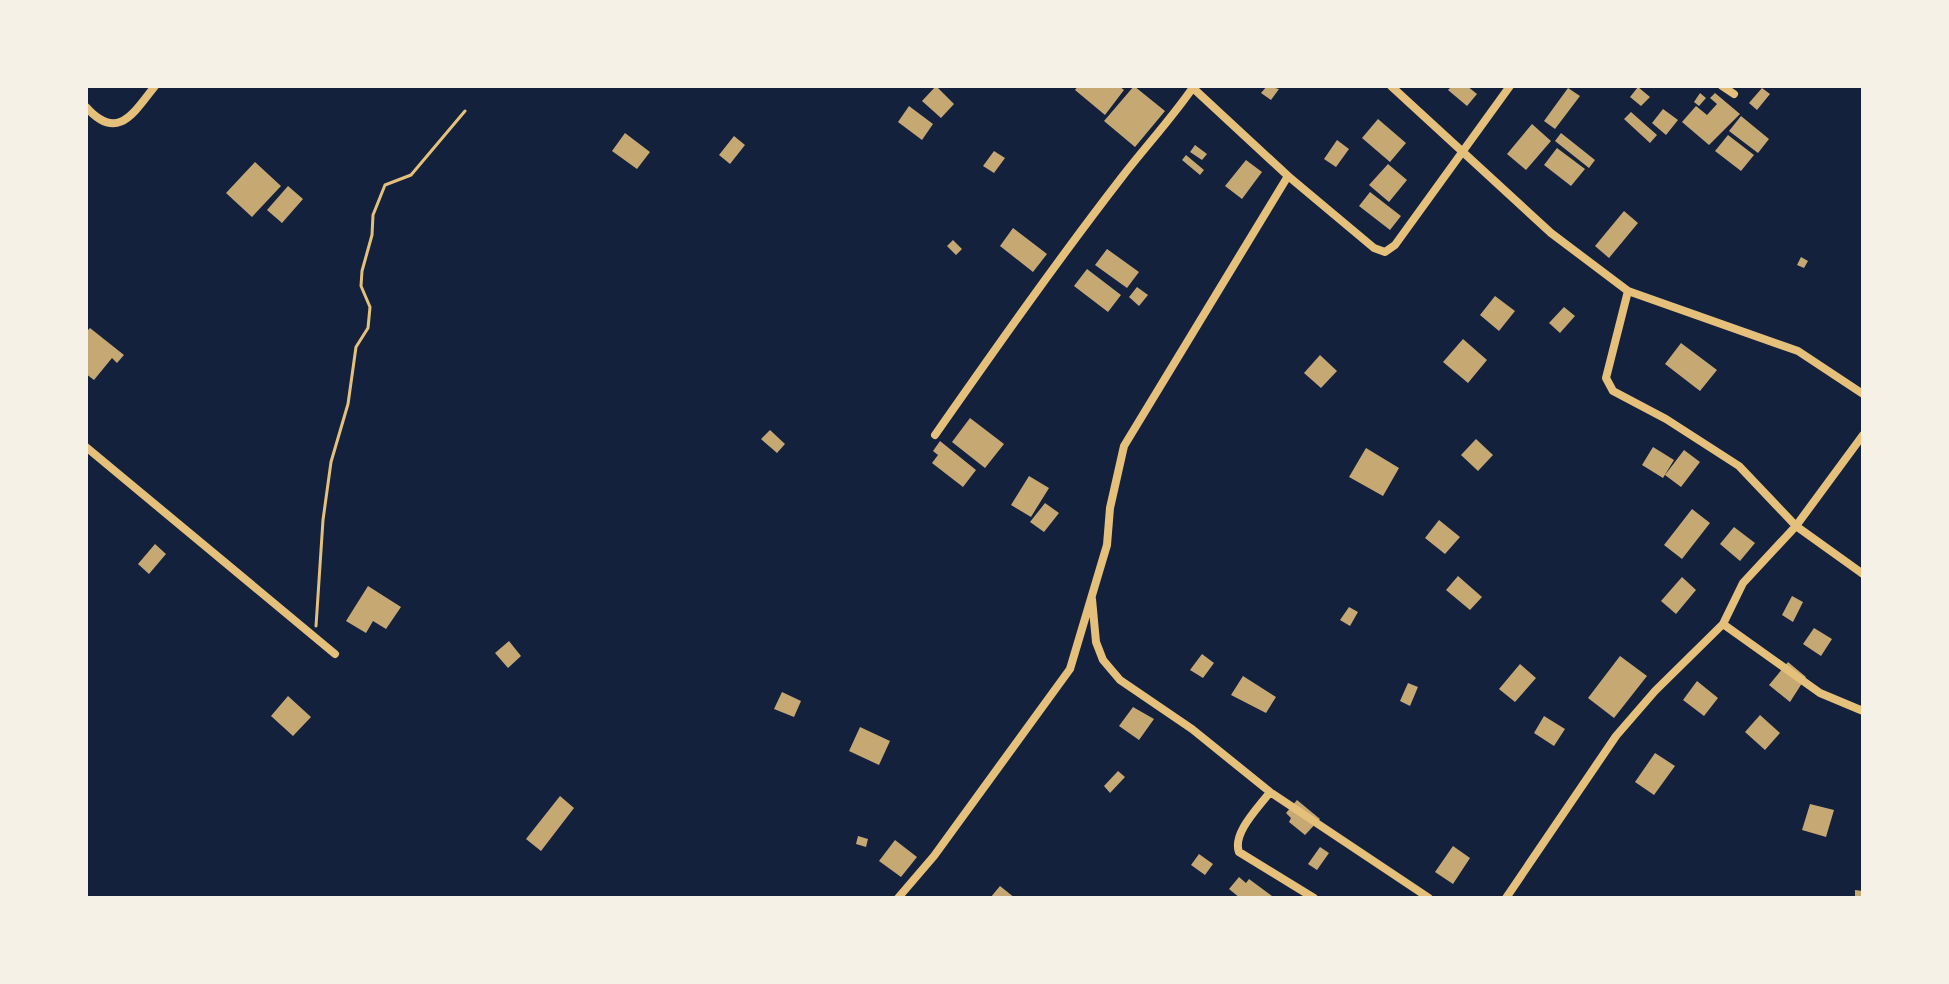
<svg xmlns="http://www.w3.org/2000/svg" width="1949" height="984" font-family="Quicksand,sans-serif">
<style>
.building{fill:#c6a872}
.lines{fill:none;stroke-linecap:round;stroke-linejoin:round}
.path{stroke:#e5c07b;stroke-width:3}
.minor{stroke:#e5c07b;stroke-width:8}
</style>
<rect width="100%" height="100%" fill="#14213d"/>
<path class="building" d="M936,86l18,18 -13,14 -19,-17z
M1078,86h41l5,4 -19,25 -30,-25z
M1134,86l31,25 -30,36 -31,-26z
M1267,86l12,3 -8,11 -10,-7z
M1452,86h15l10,8 -10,12 -19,-16z
M1638,87l12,10 -9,9 -11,-9z
M1568,88l12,8 -25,33 -11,-8z
M1762,88l8,6 -13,16 -8,-7z
M1700,93l6,5 -7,8 -5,-4z
M1715,93l25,21 -31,31 -27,-23 14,-16 11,9 10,-11 -7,-6z
M909,106l24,18 -11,16 -24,-18z
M1663,109l15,11 -12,15 -14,-12z
M1631,112l26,23 -7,8 -26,-24z
M1741,116l28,23 -11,14 -29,-22z
M1378,119l28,24 -16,19 -28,-24z
M1532,124l19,17 -25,29 -19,-16z
M625,133l25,19 -13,17 -25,-18z
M1561,133l34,27 -6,8 -34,-27z
M1728,135l26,20 -13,16 -26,-20z
M734,136l11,9 -15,19 -11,-9z
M1337,140l12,9 -13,18 -12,-8z
M1195,145l12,9 -5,6 -12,-8z
M1557,148l28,21 -14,17 -27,-21z
M994,151l11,7 -11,15 -11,-7z
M1186,155l18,15 -4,5 -18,-15z
M1246,160l16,12 -20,27 -17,-13z
M255,162l26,24 -29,31 -26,-24z
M1388,164l19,16 -18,22 -20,-17z
M288,186l15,13 -21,24 -15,-13z
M1370,192l31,24 -11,14 -31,-24z
M1624,211l14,12 -29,35 -14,-12z
M1013,228l34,26 -14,18 -33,-26z
M953,240l9,9 -6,6 -9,-9z
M1107,249l32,23 -12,16 -32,-23z
M1801,257l7,4 -4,7 -7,-3z
M1087,269l34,26 -13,17 -34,-26z
M1137,287l11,8 -9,11 -10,-9z
M1495,296l20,15 -16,20 -19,-16z
M1564,307l11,9 -15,17 -11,-10z
M90,328l34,27 -7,8 -5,-5 -18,22 -8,-6v-42z
M1463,339l24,21 -19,23 -25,-21z
M1681,343l36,27 -17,21 -35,-27z
M1320,355l17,16 -16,17 -17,-15z
M970,418l34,26 -19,24 -33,-26z
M770,430l15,14 -8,9 -16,-14z
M1476,439l17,16 -15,16 -17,-16z
M940,441l36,29 -13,17 -31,-24 6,-8 -5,-4z
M1653,447l21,13 -11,18 -21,-13z
M1366,448l33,20 -16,28 -34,-19z
M1684,450l16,12 -19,25 -16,-12z
M1029,476l20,12 -18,29 -20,-12z
M1045,503l14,10 -15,19 -14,-10z
M1692,509l18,14 -28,36 -18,-14z
M1439,520l21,17 -15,17 -20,-16z
M1734,527l21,16 -15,18 -20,-17z
M155,544l11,10 -17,20 -11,-10z
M1458,576l24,21 -12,13 -24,-20z
M1682,577l14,13 -20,24 -15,-13z
M368,586l33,21 -15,22 -13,-8 -7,12 -20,-12z
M1792,596l11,6 -10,20 -11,-7z
M1349,607l9,5 -8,14 -10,-6z
M1814,628l18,11 -11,17 -18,-12z
M509,641l12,15 -13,12 -13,-15z
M1202,654l12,9 -11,15 -13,-8z
M1620,656l27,20 -33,42 -26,-20z
M1788,662l18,15 -16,25 -21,-17z
M1520,664l16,14 -21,24 -16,-13z
M1243,676l33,21 -10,16 -35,-18z
M1697,681l21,17 -14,18 -21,-16z
M1408,683l10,4 -8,19 -10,-5z
M782,692l19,9 -7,16 -20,-8z
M288,696l23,21 -18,19 -22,-20z
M1133,707l21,12 -15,21 -20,-14z
M1760,715l20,18 -15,17 -20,-18z
M1544,716l21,13 -11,17 -20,-13z
M860,727l30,14 -11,24 -30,-14z
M1655,753l20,13 -21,29 -19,-13z
M1118,771l7,6 -15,16 -6,-7z
M560,796l14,12 -33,43 -15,-12z
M1297,800l23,19 -15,16 -16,-13 2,-4 -5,-5z
M1810,804l24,6 -8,27 -24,-7z
M858,836l10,3 -2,8 -10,-3z
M895,840l22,17 -16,20 -22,-16z
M1453,846l17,12 -17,26 -18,-12z
M1320,847l9,6 -12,17 -9,-6z
M1199,854l14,10 -8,11 -14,-10z
M1239,877l7,6 3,-4 23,17 -32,2 -11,-9z
M1000,886l15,12h-25z
M1855,890l8,1v7h-8z"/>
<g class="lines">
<path class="path" d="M316,626l7,-106 8,-58 17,-58 8,-57 12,-19 2,-21 -9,-21 1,-15 10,-36 1,-20 12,-30 26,-10 54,-64"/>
<path class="minor" d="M1391,86l160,147 77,58 170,60 65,43
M1722,86l12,8
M86,107c32,36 48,5 69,-21
M1288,176l86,72 11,4 10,-7 115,-159
M1628,291l-22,87 7,13 53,28 73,47 57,60 67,48
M935,435c61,-87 122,-174 187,-258 24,-31 50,-59 72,-91
M86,447l249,207
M1092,599l4,43 7,18 17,20 72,49 78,63 159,106
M1723,624l97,69 43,18
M1270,792c-11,15 -38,41 -31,60l75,46
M898,898l36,-42 136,-187 37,-124 3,-37 14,-62 164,-270 -95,-88
M1506,898l110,-162 39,-45 68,-67 20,-41 53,-57 67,-91"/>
</g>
<rect width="1949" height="984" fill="none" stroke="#f6f1e7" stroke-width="176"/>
</svg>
